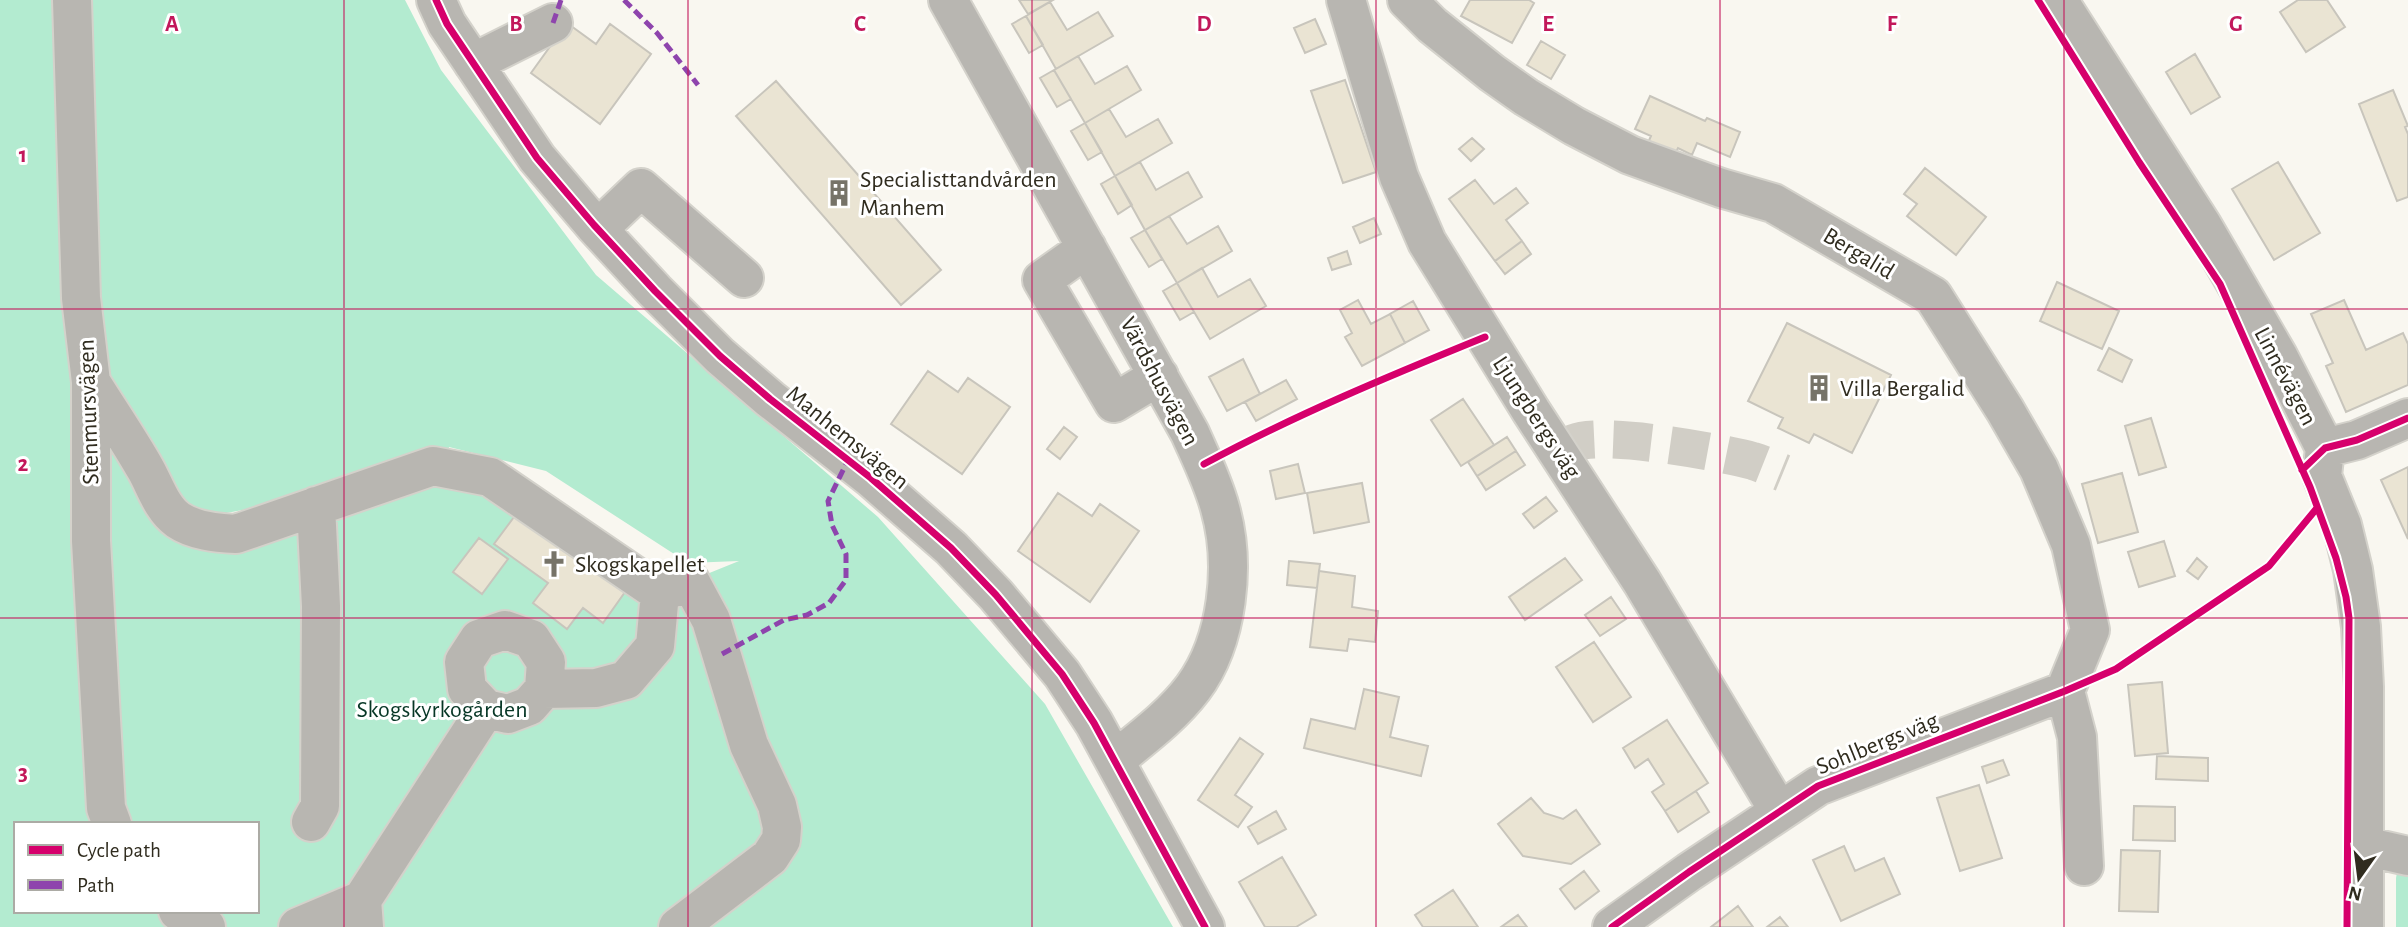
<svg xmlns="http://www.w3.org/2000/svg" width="2408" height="927" font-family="'Alegreya Sans',sans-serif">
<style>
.green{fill:#b3ebd0;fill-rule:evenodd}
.building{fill:#eae4d3;stroke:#c8c5bc;stroke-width:2}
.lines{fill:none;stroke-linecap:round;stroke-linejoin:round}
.minor-tunnel{stroke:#d1cec6;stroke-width:38;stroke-dasharray:38 19;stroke-linecap:butt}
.minor-casing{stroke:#d4d2cb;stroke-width:42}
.minor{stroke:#b8b6b1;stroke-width:38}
.quiet{stroke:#8e44ad;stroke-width:5;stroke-dasharray:10 5;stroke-linecap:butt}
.cycleway-casing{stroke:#fff;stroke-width:11}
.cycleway{stroke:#d6006c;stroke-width:7}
.grid{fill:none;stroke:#c2185b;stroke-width:2;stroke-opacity:0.55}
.labels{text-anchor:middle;stroke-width:6;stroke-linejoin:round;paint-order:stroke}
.poi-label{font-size:24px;fill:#302c1f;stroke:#fff;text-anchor:start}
.street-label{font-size:24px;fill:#302c1f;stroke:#fff}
.park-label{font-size:24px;fill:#063625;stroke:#fff}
.grid-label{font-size:23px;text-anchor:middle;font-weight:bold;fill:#c2185b;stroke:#fff;stroke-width:6;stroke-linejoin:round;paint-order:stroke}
</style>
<rect width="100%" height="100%" fill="#f9f7f0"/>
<path class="green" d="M0,0h405l36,70 155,205 282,242 167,187 128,223h-1173zM449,447l97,24 142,92 51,-2 -79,32 -216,-119zM337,492l-148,34 6,-7zM16,824h241v87h-241z
M2398,867l10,1v59h-12v-49z"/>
<path class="building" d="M1019,0h34l-25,14z
M1470,0h59l5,3 -22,40 -51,-27z
M2298,0h29l18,27 -39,25 -26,-40z
M1050,2l17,28 31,-18 15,24 -57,33 -30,-53z
M1026,16l17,29 -14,8 -17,-29z
M1315,19l11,25 -21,9 -11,-25z
M567,23l29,21 14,-20 41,30 -51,70 -69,-51z
M1541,41l24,14 -14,24 -24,-14z
M2195,54l25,43 -29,17 -25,-42z
M1078,56l17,28 32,-18 14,24 -56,33 -31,-53z
M1054,70l17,29 -14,8 -17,-29z
M1345,80l31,92 -33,11 -32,-92z
M776,81l165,189 -40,35 -165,-189z
M2393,90l15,36 -3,1 3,7v63l-11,4 -38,-97z
M1650,96l55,25 2,-3 33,14 -10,25 -33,-14 -5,12 -14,-7 -4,8 -27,-11 4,-9 -16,-7z
M1109,109l17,28 32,-18 14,24 -57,33 -30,-53z
M1085,123l17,29 -14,8 -17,-29z
M1472,138l12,11 -13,12 -12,-12z
M1140,162l16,28 32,-18 14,25 -57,33 -30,-54z
M2278,162l42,71 -46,27 -42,-71z
M1925,168l61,49 -30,38 -49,-39 10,-12 -13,-10z
M1115,176l17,29 -14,9 -17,-30z
M1475,180l19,24 22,-16 12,15 -22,17 16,21 -27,20 -46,-62z
M1169,216l18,28 31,-18 14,25 -55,32 -32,-53z
M1374,218l7,16 -21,9 -7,-16z
M1145,230l17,29 -13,8 -18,-29z
M1522,241l9,13 -26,20 -10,-13z
M1347,251l4,13 -19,6 -4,-12z
M1202,268l16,29 32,-18 16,27 -56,33 -33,-56z
M2057,282l62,29 -17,38 -62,-28z
M1177,283l17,29 -14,8 -17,-29z
M1358,300l13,24 19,-10 15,29 -43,23 -17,-29 7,-4 -12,-23z
M2344,300l22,50 37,-17 5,11v41l-62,27 -20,-46 7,-3 -22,-49z
M1413,301l16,29 -24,13 -15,-29z
M1787,323l104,52 -39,78 -38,-19 -5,9 -31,-15 5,-10 -35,-17z
M2109,348l23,12 -10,22 -24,-12z
M1243,359l17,35 -33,17 -18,-34z
M928,371l30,21 10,-14 42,29 -48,67 -71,-50z
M1286,380l11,19 -41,22 -11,-19z
M1463,399l31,46 -33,21 -30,-46z
M2151,418l15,49 -27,8 -14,-49z
M1064,427l13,10 -17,22 -13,-10z
M1507,437l9,14 -39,25 -9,-14z
M1516,451l9,14 -39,25 -9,-14z
M1298,464l7,29 -29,6 -6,-28z
M2408,467v72l-27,-59z
M2122,473l16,59 -40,11 -16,-59z
M1362,483l7,39 -55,11 -7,-40z
M1058,493l34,23 8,-12 39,27 -49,71 -72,-51z
M1546,497l11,14 -23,17 -11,-14z
M517,513l108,79 -22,31 -20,-15 -16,21 -34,-26 15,-20 -54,-39z
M479,538l29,21 -26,35 -29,-22z
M2164,541l11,35 -36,11 -11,-35z
M1565,558l17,22 -57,40 -16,-23z
M2197,558l10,9 -9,12 -11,-8z
M1289,561l31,3 -3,24 -30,-3z
M1319,571l36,5 -3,31 26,4 -3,31 -26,-3 -2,12 -37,-4z
M1611,597l15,22 -26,17 -15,-21z
M1594,642l37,55 -38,25 -37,-55z
M2162,682l6,71 -33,3 -7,-71z
M1364,689l35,8 -9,40 38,9 -7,30 -117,-28 7,-29 44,10z
M1667,720l41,63 -43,28 -13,-19 12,-8 -16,-25 -13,9 -12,-20z
M1240,738l23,16 -28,41 17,12 -14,20 -40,-27z
M2157,756l51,2v23l-52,-2z
M2003,760l6,15 -22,8 -5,-16z
M1979,785l23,73 -42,13 -23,-73z
M1696,791l13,21 -31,20 -13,-21z
M1531,798l13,15 19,6 13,-9 24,34 -29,20 -48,-8 -25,-32z
M2134,806l41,1v34l-42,-1z
M1276,811l10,18 -28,15 -10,-17z
M1844,846l11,25 29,-13 16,36 -59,27 -28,-61z
M2121,850l39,1 -2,61 -39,-1z
M1282,857l34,58 -20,12h-31l-26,-45z
M1584,871l15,20 -24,18 -15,-20z
M1453,890l25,37h-55l-8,-12z
M1738,906l15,21h-42z
M1518,915l9,12h-26z
M1780,917l8,10h-21z"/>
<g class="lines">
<path class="minor-tunnel" d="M1560,453c4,-3 9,-8 14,-10 30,-12 145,9 179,18 10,3 20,8 30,12"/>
<defs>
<path id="minor" d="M72,0l9,298 10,84v159l15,267 6,16
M436,0l11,24 90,134 57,67 61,66 65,65 50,43 101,79 80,70 45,47 66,79 32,49 111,204
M948,0l242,433c11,25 23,49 30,75 16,56 8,133 -27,180 -21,28 -51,50 -78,72
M1346,0l53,177 28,65 104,169 111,171 137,229
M1407,0l25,25 60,48 34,24 48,29 56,29 91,33 52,15 160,93 72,114 34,59 32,76 19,85 -25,61
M2058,0l144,225 76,131 47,92 -3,28 20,49 11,45 8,57 3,60v240
M473,63l80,-40
M598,229l43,-41 103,90
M1087,248l-45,32 72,123 45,-27
M91,382c18,29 38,58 55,88 9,16 16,39 32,50 16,11 39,13 58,14l197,-68 57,11 170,116 -5,53 -29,34 -30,8 -52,1 -15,17 -21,8 -22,-5 -19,-20 -3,-27 15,-23 26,-9 26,9 15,23 -2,27
M2325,448l32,-8 51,-22
M660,593l30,-12 21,39 38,125 28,60 5,22 -1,13 -11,17 -92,70
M2065,691l12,46 7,129
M311,822l9,-16 1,-200 -5,-100
M2364,846l44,10
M178,911l28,16
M298,927l64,-27
M364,927l-2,-27 124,-191
M1612,927l77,-55 129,-86 247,-95"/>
</defs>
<use href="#minor" class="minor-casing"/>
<use href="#minor" class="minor"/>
<path class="quiet" d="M624,0l33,33 41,52
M553,23l8,-23
M722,654l62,-34 23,-5 22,-12 17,-23v-26l-14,-29 -4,-24 20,-41"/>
<defs>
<path id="cycleway" d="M436,0l11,24 90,134 57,67 61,66 65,65 50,43 101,79 80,70 45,47 66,79 32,49 111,204
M2038,0l101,162 81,122 90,203 26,71 10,39 3,21 -2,309
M1204,464c91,-49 185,-88 281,-127
M2302,470l23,-22 32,-8 51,-22
M1612,927l77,-55 129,-86 247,-95 51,-22 153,-103 48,-58"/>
</defs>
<use href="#cycleway" class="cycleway-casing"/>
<use href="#cycleway" class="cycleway"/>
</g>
<path class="grid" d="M344,0v927M688,0v927M1032,0v927M1376,0v927M1720,0v927M2064,0v927M0,309h2408M0,618h2408"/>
<defs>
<symbol id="building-bare" viewBox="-9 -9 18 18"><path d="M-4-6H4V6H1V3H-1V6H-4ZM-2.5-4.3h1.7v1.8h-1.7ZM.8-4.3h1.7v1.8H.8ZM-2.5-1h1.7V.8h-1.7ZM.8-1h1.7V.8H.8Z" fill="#767368" stroke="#fff" stroke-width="2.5" paint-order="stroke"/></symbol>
<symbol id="church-bare" viewBox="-9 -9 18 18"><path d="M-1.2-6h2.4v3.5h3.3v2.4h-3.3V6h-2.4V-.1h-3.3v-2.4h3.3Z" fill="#767368" stroke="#fff" stroke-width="2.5" paint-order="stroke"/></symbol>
</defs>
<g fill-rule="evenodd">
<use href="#building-bare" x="820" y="174" width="38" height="38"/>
<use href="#building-bare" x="1800" y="369" width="38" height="38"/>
<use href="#church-bare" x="535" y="545" width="38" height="38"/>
</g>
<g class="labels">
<g class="poi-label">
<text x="860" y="187">Specialisttandvården<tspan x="860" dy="28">Manhem</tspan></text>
<text x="1840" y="396">Villa Bergalid</text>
<text x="575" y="572">Skogskapellet</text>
</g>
<g class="street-label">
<text transform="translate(1859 253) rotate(31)" y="8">Bergalid</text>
<text transform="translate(2286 376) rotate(62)" y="8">Linnévägen</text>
<text transform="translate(1160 381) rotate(62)" y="8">Värdshusvägen</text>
<text transform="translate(88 412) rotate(-92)" y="8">Stenmursvägen</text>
<text transform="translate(1537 417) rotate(57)" y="8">Ljungbergs väg</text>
<text transform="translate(848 437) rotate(39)" y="8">Manhemsvägen</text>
<text transform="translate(1877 743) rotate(-22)" y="8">Sohlbergs väg</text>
</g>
<g class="park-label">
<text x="442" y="717">Skogskyrkogården</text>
</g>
</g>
<g class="grid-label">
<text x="172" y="31">A</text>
<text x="516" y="31">B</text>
<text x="860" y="31">C</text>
<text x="1204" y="31">D</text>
<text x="1548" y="31">E</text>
<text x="1892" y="31">F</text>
<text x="2236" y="31">G</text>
<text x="23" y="162">1</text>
<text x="23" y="471">2</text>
<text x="23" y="780">3</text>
</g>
<rect x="14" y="822" width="245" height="91" fill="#ffffff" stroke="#acaba5" stroke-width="2"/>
<rect x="28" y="845" width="35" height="10" fill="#d6006c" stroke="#acaba5" stroke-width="2"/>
<text x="77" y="857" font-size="21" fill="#302c1f">Cycle path</text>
<rect x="28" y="880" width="35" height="10" fill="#8e44ad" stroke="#acaba5" stroke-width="2"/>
<text x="77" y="892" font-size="21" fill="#302c1f">Path</text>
<g transform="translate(2359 878) rotate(194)" stroke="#ffffff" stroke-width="5" paint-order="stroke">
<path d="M0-5L12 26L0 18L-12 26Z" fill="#302c1f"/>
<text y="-10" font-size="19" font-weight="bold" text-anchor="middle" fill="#302c1f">N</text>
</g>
</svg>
